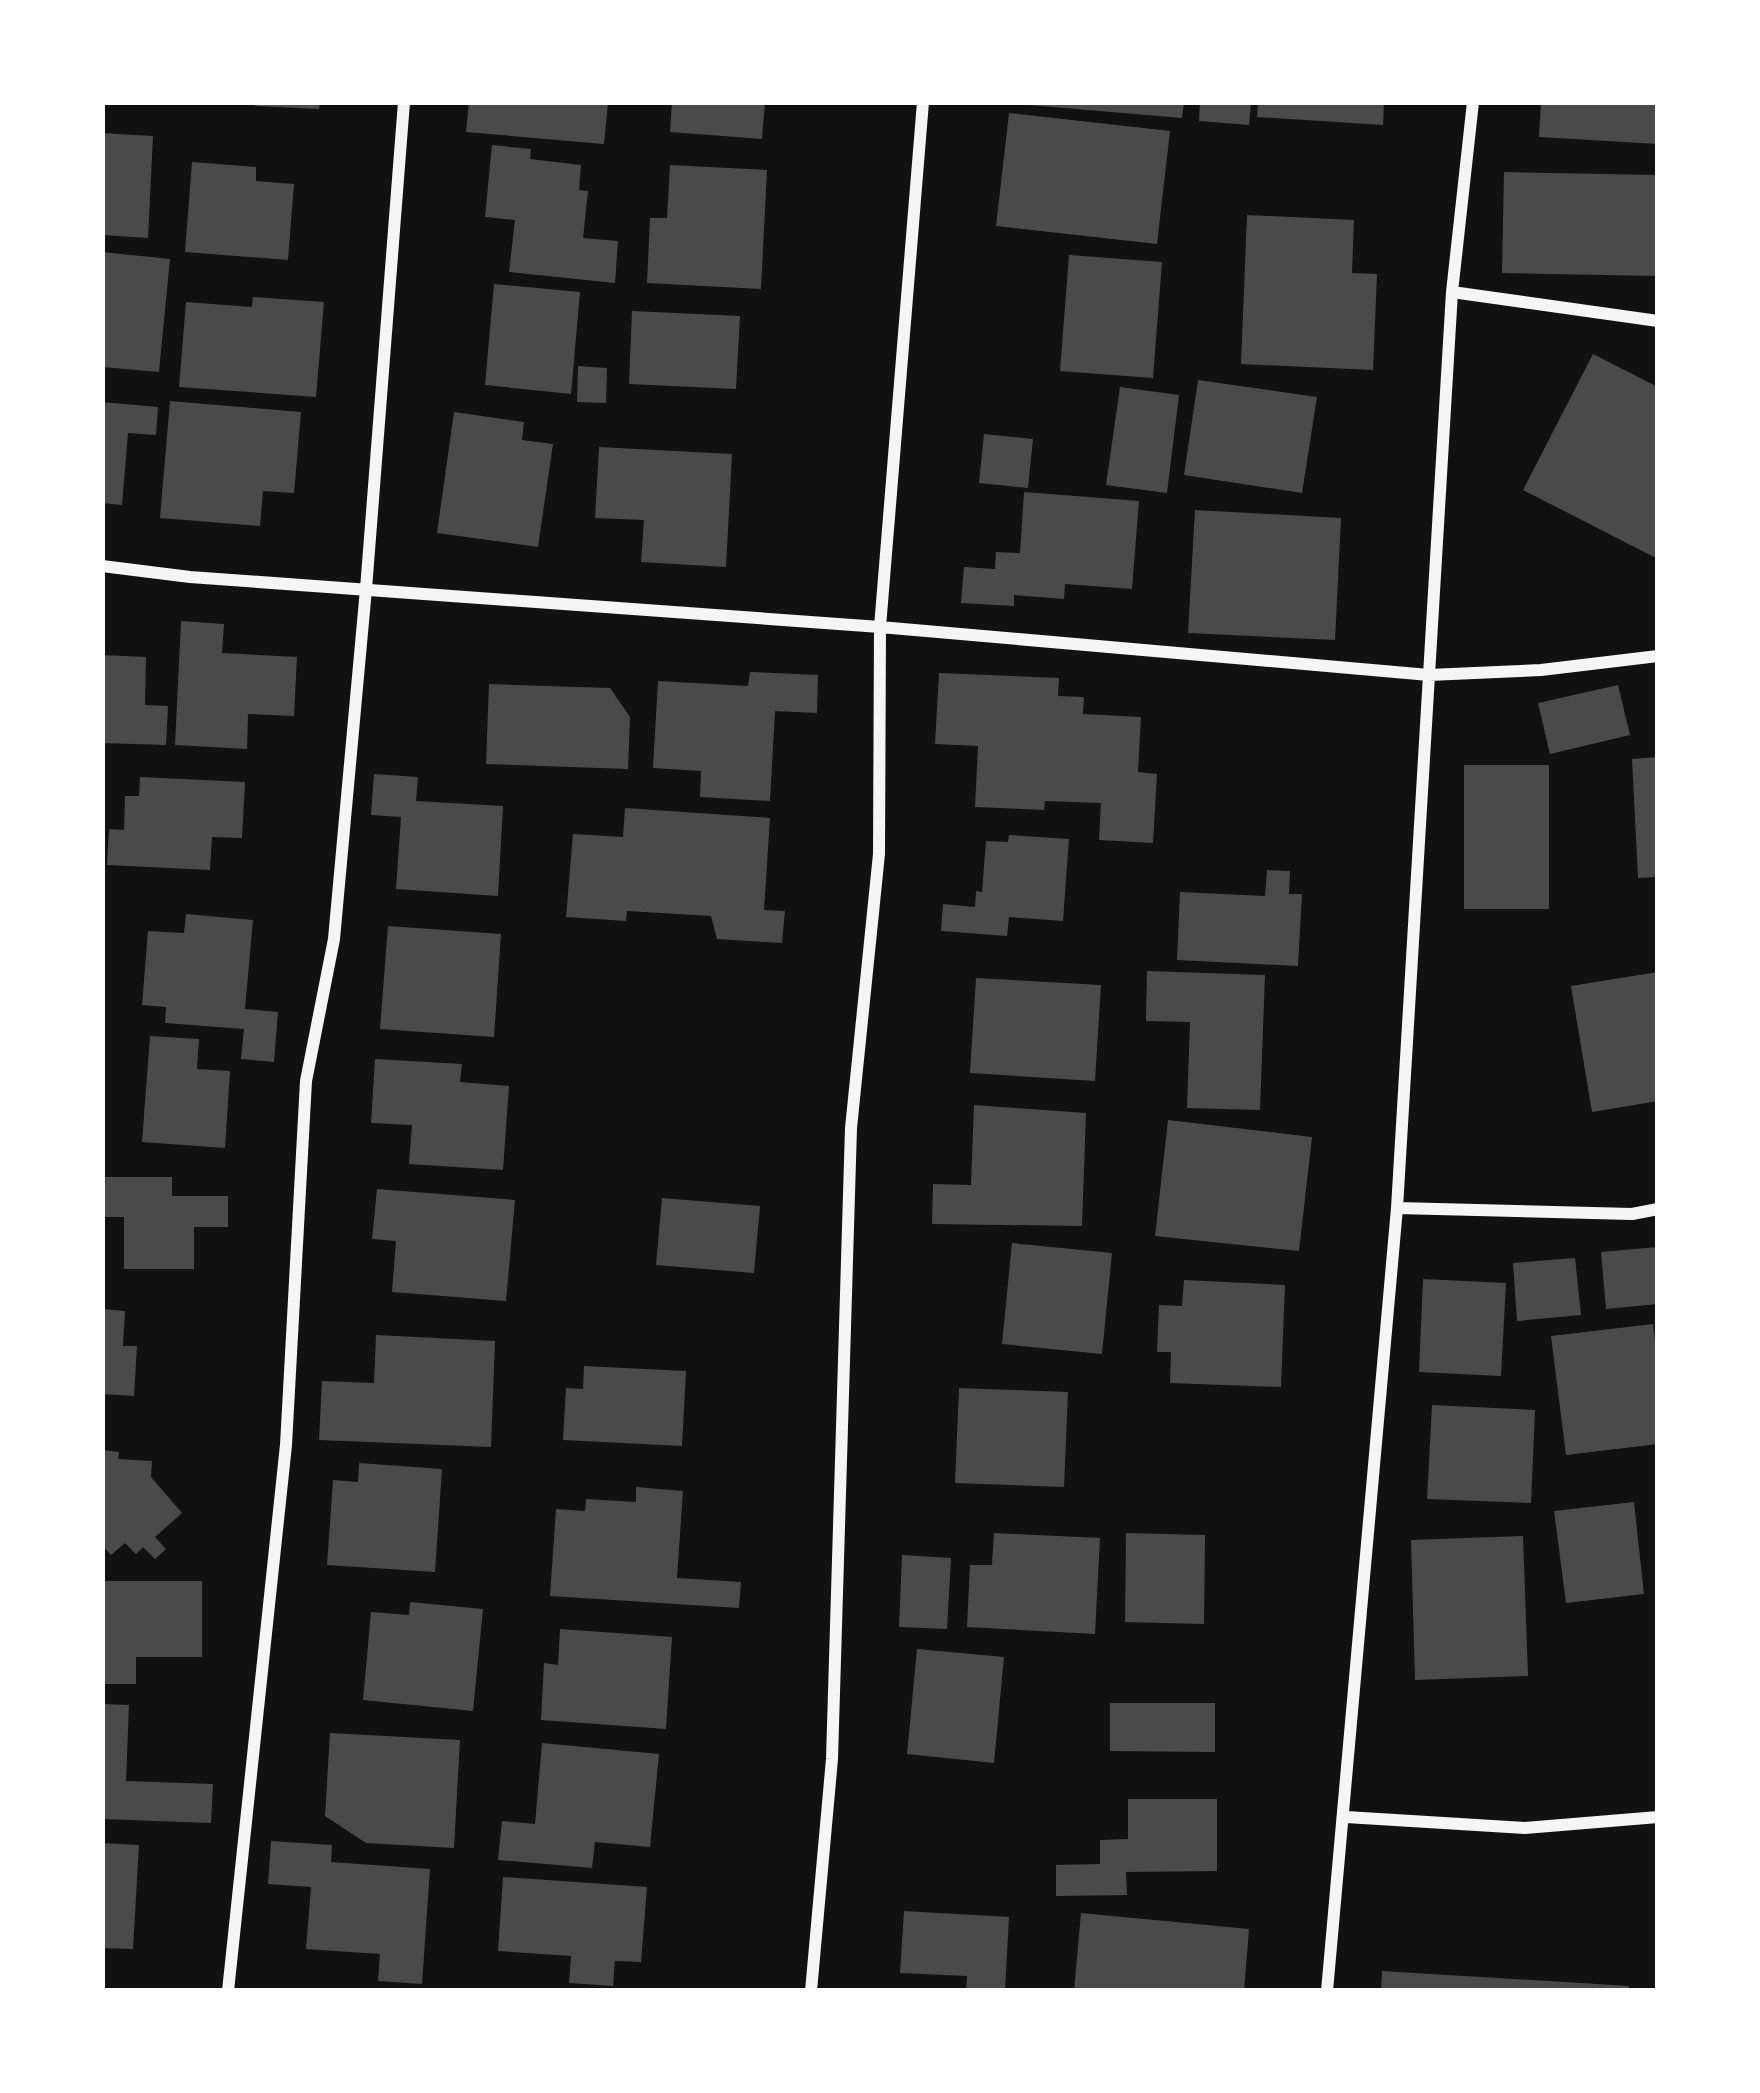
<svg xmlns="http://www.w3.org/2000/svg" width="1760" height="2093" font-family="'Fira Sans',sans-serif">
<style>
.building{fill:#4a4a4a}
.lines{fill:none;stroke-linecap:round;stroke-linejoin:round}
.minor{stroke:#f5f5f5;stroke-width:12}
</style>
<rect width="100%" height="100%" fill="#111"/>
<path class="building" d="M255,102h65l-1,7 -64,-3z
M469,102h139l-4,42 -138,-12z
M672,102h93l-3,37 -92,-7z
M1029,102h155l-2,16 -153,-13z
M1200,102h51l-2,23 -50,-4z
M1258,102h126l-1,23 -126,-8z
M1541,102h117v42l-119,-7z
M1009,113l161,18 -13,113 -161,-18z
M102,133l51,3 -5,102 -46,-3z
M492,145l39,4 -1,10 51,6 -2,25 9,1 -5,47 35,3 -3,42 -106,-11 6,-52 -30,-3z
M192,162l64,5v14l38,3 -6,76 -103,-8z
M670,165l97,5 -6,119 -114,-6 3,-65h17z
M1504,172l154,3v101l-156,-3z
M1247,215l107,5 -2,53 25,1 -4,96 -132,-6z
M102,252l68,7 -11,113 -57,-5z
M1069,255l93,7 -9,116 -93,-7z
M494,284l86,8 -9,102 -86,-9z
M253,297l71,5 -8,95 -137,-10 7,-85 66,5z
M632,311l108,5 -4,73 -107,-5z
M1593,354l65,33v172l-135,-69z
M578,366l29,2 -1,35 -29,-1z
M1198,380l119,17 -15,96 -118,-18z
M1120,387l59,8 -12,98 -61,-8z
M170,401l131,11 -7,81 -31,-2 -3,35 -100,-8z
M102,402l56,5 -2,28 -28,-2 -6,72 -20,-2z
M454,412l70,10 -2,18 31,4 -15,103 -101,-14z
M984,434l49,5 -5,49 -49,-5z
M599,447l133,7 -6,113 -85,-5 3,-42 -49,-2z
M1024,492l115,9 -7,88 -67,-5 -1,15 -50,-4v11l-53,-3 3,-36 31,2 1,-17 24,1z
M1195,510l146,8 -6,122 -147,-7z
M181,621l43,3 -2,29 75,4 -3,59 -46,-2 -1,35 -72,-4z
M102,655l44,2 -1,48 23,1 -2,39 -64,-2z
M750,672l68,3 -1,38 -42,-2 -5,90 -70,-4 1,-26 -48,-3 5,-87 90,5z
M939,673l120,5 -1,18 26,1 -1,17 58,3 -3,55 19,2 -4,69 -54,-3 2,-37 -56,-2 -1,9 -69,-3 3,-61 -43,-2z
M489,684l121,4 20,29 -2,52 -142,-5z
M1618,685l12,50 -80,19 -12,-51z
M1658,757v120l-20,1 -6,-119z
M1464,765h85v144h-85z
M374,774l44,3 -2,24 87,5 -5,90 -102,-7 5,-72 -30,-2z
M140,777l105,5 -3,56 -30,-1 -2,33 -103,-5 2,-36 15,1 1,-34h14z
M625,808l145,10 -6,92 21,1 -3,32 -65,-4 -6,-23 -84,-5 -1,10 -60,-4 7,-83 50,3z
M1009,835l60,4 -6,82 -54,-4 -2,19 -66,-5 2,-27 32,3 1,-16 6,1 4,-51 22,1z
M1267,870l23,1 -1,23h13l-4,72 -121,-6 3,-68 85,4z
M186,914l67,6 -8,89 33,3 -4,50 -33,-3 3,-30 -79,-6 1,-16 -24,-2 6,-74 36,2z
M388,926l113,8 -7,103 -114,-8z
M1147,971l118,4 -5,135 -73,-2 3,-86 -44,-1z
M1658,972v129l-66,11 -21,-126z
M976,978l125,7 -6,96 -125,-8z
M150,1036l49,3 -2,30 33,2 -5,77 -83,-6z
M375,1059l87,5 -2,18 49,4 -6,84 -94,-6 3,-39 -41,-2z
M974,1105l112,8 -4,113 -150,-2 1,-40 38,1z
M1168,1120l144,17 -13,114 -144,-15z
M102,1177h70v19h56v31h-34v42h-70v-52h-22z
M377,1189l138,11 -9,101 -114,-9 4,-51 -24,-2z
M662,1198l98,8 -6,67 -98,-8z
M1012,1243l100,10 -10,101 -100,-10z
M1658,1247v57l-52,5 -5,-57z
M1575,1258l6,57 -64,6 -4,-58z
M1423,1279l83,4 -5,93 -82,-4z
M1184,1280l101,5 -4,102 -111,-4 1,-31h-14l2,-47 23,1z
M102,1309l23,2 -2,35h14l-3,50 -32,-2z
M1653,1324l5,42v78l-92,11 -15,-119z
M376,1335l119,6 -4,106 -172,-7 3,-59 52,2z
M584,1366l102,5 -4,75 -119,-6 3,-52 17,1z
M959,1388l109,4 -4,95 -109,-4z
M1432,1405l103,5 -4,93 -104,-4z
M102,1450l17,2 -1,7 34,2 -1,16 31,36 -27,24 11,12 -11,10 -12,-12 -7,7 -11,-11 -14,12 -9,-10z
M359,1463l83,6 -7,103 -108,-7 6,-85 25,2z
M636,1487l47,4 -6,87 64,4 -2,26 -189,-12 6,-87 29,2 1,-12 50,3z
M1634,1502l10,92 -78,9 -12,-92z
M994,1533l106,5 -5,96 -128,-7 3,-62h22z
M1126,1533l79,2 -1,89 -79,-2z
M1523,1536l5,140 -113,4 -4,-140z
M902,1555l49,3 -4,71 -48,-2z
M102,1581h100v76h-66v27h-34z
M410,1602l73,7 -10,102 -110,-11 8,-88 38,3z
M560,1629l112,8 -6,92 -125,-9 3,-57 14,2z
M917,1649l87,8 -10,106 -87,-9z
M1110,1703h105v49l-105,-1z
M102,1704l27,1 -3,76 87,3 -2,39 -109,-4z
M330,1733l130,7 -6,108 -88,-5 -41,-27z
M542,1743l117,11 -9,93 -55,-5 -3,26 -94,-8 4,-39 33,3z
M1128,1799h89v72l-91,1 1,23 -71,1v-31l44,-1v-24l28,-1z
M271,1841l61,4 -1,17 99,7 -8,115 -44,-3 2,-27 -74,-5 5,-62 -43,-3z
M102,1843l37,2 -6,104 -31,-1z
M503,1877l144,10 -6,75 -26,-1 -2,25 -44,-3 2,-27 -73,-5z
M904,1911l105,6 -4,74h-39l1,-15 -67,-3z
M1081,1913l168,16 -5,62h-170z
M1382,1971l247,15 -1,5h-247z"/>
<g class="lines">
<path class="minor" d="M1452,292l206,29
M102,566l88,11 690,50 549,48 112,-5 117,-14
M1397,1208l235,6 26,-5
M1346,1817l179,11 133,-11
M228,1991l58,-546 20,-364 28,-142 32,-350 38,-487
M811,1991l21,-232 19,-631 28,-274 1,-227 43,-525
M1327,1991l70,-783 55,-916 21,-190"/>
</g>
<rect width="1760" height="2093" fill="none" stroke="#ffffff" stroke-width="210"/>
</svg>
